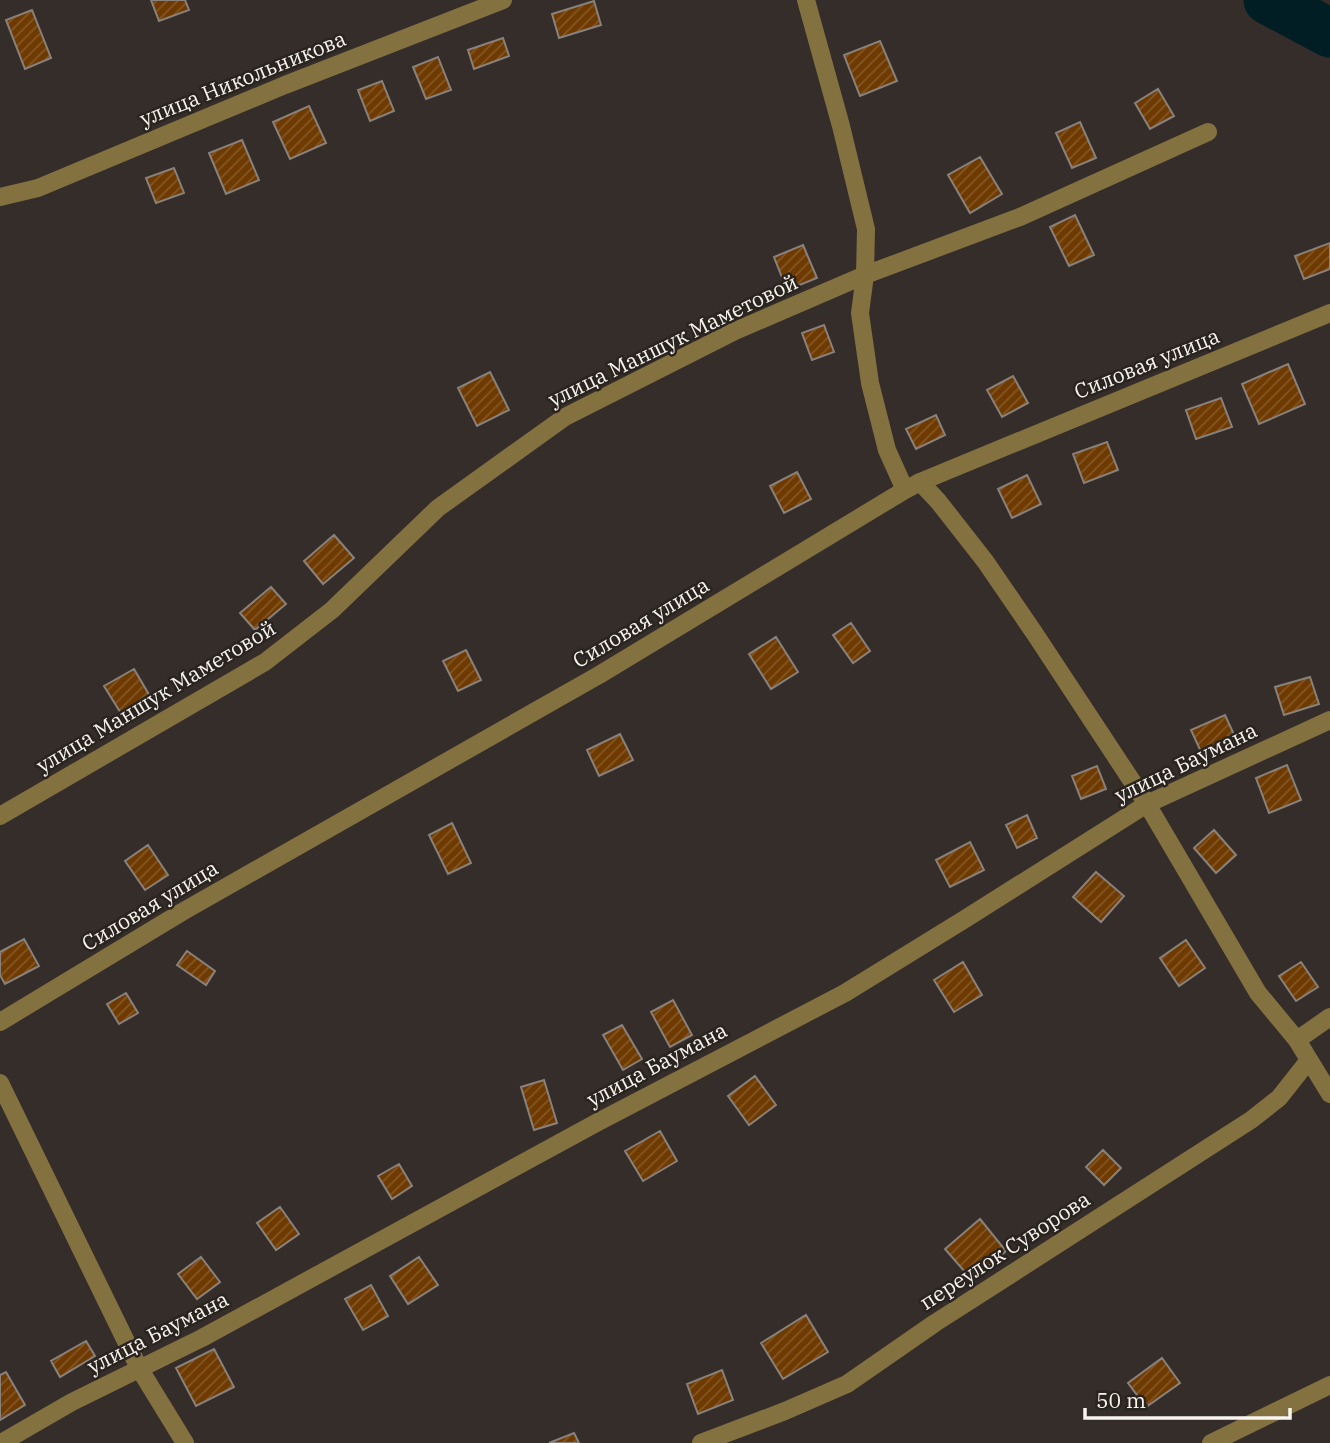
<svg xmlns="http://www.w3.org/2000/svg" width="1330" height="1443" font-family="'IBM Plex Serif',serif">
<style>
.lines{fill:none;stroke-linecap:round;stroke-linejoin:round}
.river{stroke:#001e24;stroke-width:49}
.building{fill:url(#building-hatch);stroke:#89817c;stroke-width:2}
.minor{stroke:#837140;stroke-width:18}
.labels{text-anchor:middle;stroke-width:5;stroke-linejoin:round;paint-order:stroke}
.street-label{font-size:21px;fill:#f8f4f0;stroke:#2a241f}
</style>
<defs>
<pattern id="building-hatch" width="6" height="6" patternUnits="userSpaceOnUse" patternTransform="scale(1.75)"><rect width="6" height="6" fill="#6e3a00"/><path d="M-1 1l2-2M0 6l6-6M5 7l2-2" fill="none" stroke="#835726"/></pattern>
</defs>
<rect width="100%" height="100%" fill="#342d29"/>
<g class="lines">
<path class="river" d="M1268,0l62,33"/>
</g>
<path class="building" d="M151,0h34l4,10 -30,11z
M594,1l7,24 -42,13 -7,-24z
M32,10l19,48 -26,11 -19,-49z
M503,38l6,18 -35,13 -6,-19z
M880,41l17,40 -37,15 -16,-41z
M438,57l13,33 -25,9 -13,-32z
M382,81l12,30 -24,10 -12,-31z
M1158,89l16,27 -24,13 -15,-26z
M309,106l17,37 -36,16 -17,-37z
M1080,122l16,36 -24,10 -16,-35z
M242,140l17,40 -33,14 -17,-41z
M980,157l22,37 -32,19 -22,-38z
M174,168l10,25 -28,10 -10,-25z
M1075,215l19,40 -25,11 -19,-39z
M1330,243v26l-26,10 -9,-23z
M803,245l14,33 -30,12 -13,-33z
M824,325l10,27 -22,8 -10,-27z
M1288,364l17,40 -46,20 -17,-40z
M490,372l19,38 -32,16 -19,-38z
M1013,376l15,27 -26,14 -15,-27z
M1221,398l11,29 -36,12 -10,-29z
M936,415l9,20 -29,14 -10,-20z
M1107,442l11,28 -34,13 -11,-29z
M797,472l14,27 -27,14 -14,-27z
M1027,475l14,29 -29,14 -14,-29z
M334,535l20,23 -31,26 -19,-23z
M271,587l15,17 -31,26 -15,-17z
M851,623l19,28 -17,12 -20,-28z
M776,637l22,35 -27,17 -22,-35z
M466,650l15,30 -23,11 -15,-30z
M134,669l17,29 -29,17 -18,-29z
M1310,677l9,27 -35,11 -9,-28z
M1225,715l11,24 -34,15 -11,-24z
M620,734l13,26 -34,16 -12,-26z
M1287,765l14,35 -32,13 -13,-35z
M1097,766l9,23 -25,10 -9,-23z
M1027,815l10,23 -20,10 -11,-23z
M452,823l19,40 -23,11 -19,-39z
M1214,830l22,25 -20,18 -22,-25z
M970,842l14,28 -34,17 -14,-27z
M148,845l20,30 -23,15 -20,-29z
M1096,872l28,24 -23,26 -28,-25z
M24,939l15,27 -34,18 -5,-9v-23z
M1186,940l19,28 -26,18 -19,-28z
M187,951l28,20 -9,14 -29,-20z
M963,962l19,33 -28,17 -20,-32z
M1301,962l17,25 -22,14 -17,-25z
M126,993l12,20 -19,11 -12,-20z
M673,1000l19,35 -22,12 -19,-35z
M622,1025l20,34 -19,11 -20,-35z
M755,1076l21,29 -27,20 -21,-29z
M544,1080l13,43 -23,7 -13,-43z
M660,1131l17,30 -34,20 -18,-30z
M1103,1150l18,18 -17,17 -18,-18z
M399,1164l13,22 -20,13 -14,-23z
M280,1207l19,27 -23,16 -19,-27z
M980,1219l26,32 -34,29 -27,-31z
M201,1257l19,25 -23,17 -19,-25z
M419,1257l19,28 -30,19 -18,-28z
M371,1285l17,31 -25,14 -18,-31z
M806,1315l22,37 -45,27 -22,-36z
M86,1341l9,15 -35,21 -9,-16z
M214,1349l20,38 -38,19 -20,-38z
M1162,1358l18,25 -34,24 -18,-24z
M722,1370l11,30 -35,14 -11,-30z
M6,1372l19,33 -25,15v-45z
M574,1433l5,10h-30z"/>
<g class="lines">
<path class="minor" d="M806,0l35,126 25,103 -1,46 -5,38 10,70 17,67 18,40
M0,197l38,-9 247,-103 218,-85
M920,482l18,19 47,60 50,73 112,170 111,189 39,47 33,54
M0,816l265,-154 67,-52 106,-102 127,-91 170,-86 130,-56 155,-58 188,-85
M0,1022l182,-110 417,-237 306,-185 15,-8 410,-169
M1297,1040l33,-23
M0,1083l139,285 46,75
M1,1443l71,-41 130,-64 396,-216 247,-129 120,-74 182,-115 183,-84
M701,1443l84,-32 62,-27 88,-61 316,-203 28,-22 30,-38
M1211,1443l119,-58"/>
</g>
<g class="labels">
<g class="street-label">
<text transform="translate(243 79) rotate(-22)" y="7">улица Никольникова</text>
<text transform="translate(673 341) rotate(-26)" y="7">улица Маншук Маметовой</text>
<text transform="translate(1147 364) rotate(-22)" y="7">Силовая улица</text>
<text transform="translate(641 623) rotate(-31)" y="7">Силовая улица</text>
<text transform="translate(156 697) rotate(-31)" y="7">улица Маншук Маметовой</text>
<text transform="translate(1186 763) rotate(-26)" y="7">улица Баумана</text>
<text transform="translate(150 906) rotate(-31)" y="7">Силовая улица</text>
<text transform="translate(657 1065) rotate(-28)" y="7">улица Баумана</text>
<text transform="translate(1005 1251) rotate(-33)" y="7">переулок Суворова</text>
<text transform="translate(158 1333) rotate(-27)" y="7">улица Баумана</text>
</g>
</g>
<path d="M1085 1408v10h205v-10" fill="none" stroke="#f8f4f0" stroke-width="3.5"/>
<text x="1096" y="1408" font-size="21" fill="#f8f4f0" stroke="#2a241f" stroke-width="5" paint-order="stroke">50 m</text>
</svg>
